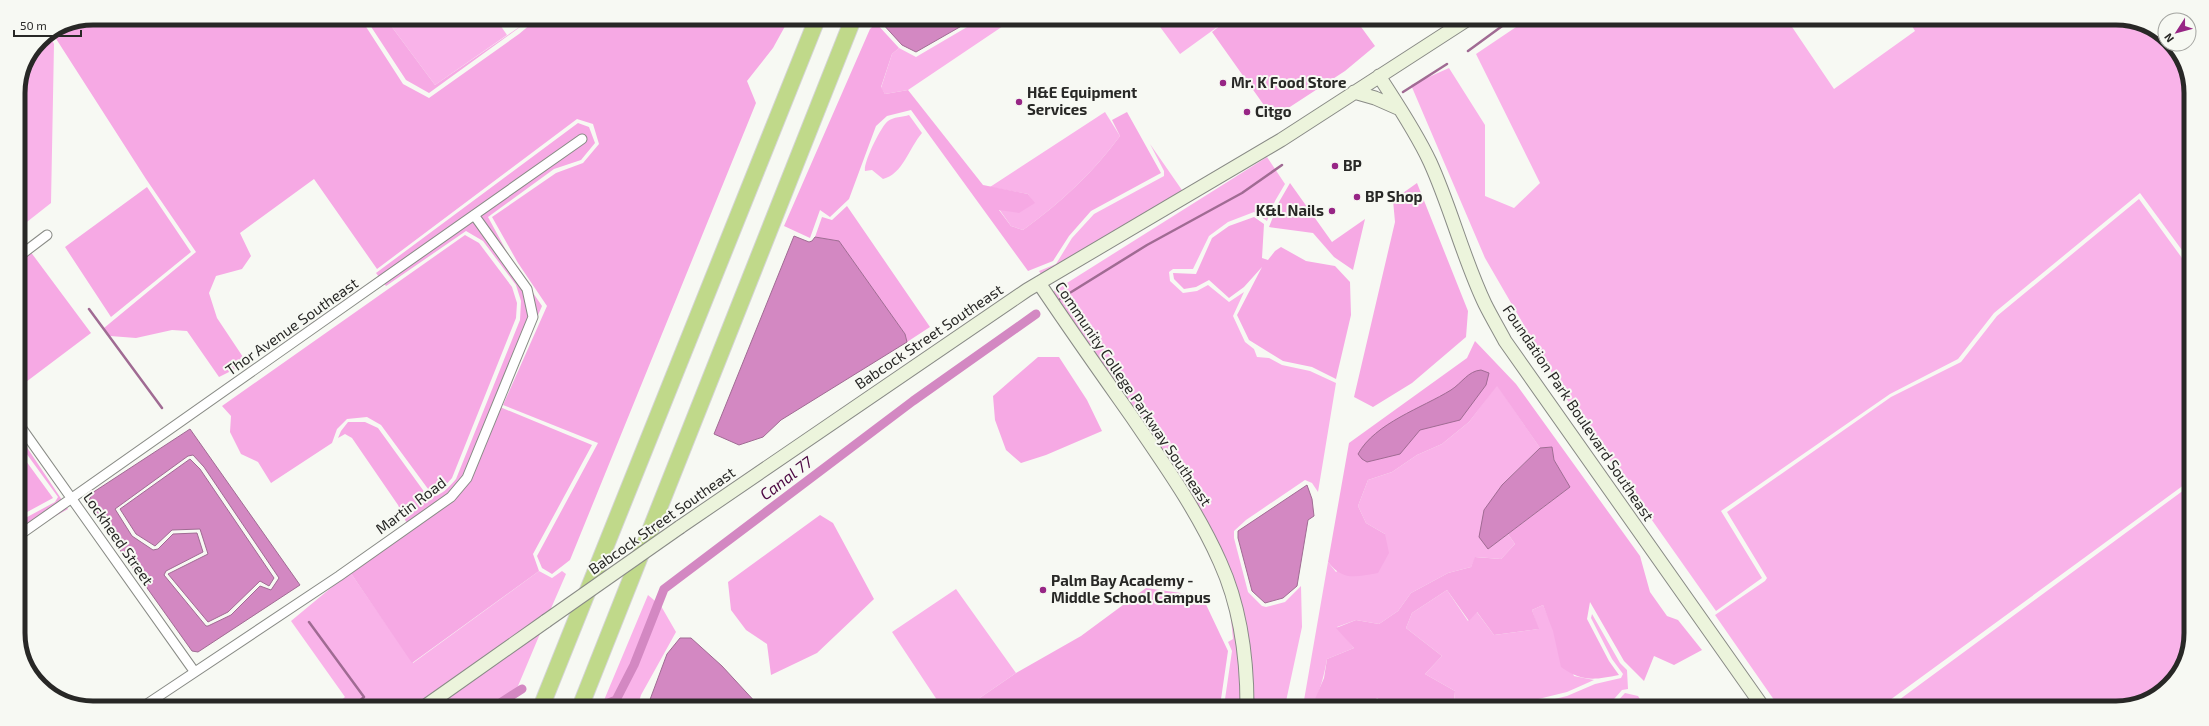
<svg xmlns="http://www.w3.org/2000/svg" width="2209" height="726" font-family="'Exo 2',sans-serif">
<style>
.green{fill:#f9b3e9}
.forest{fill:#f6a9e4}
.water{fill:#d388c2;stroke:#a06b93;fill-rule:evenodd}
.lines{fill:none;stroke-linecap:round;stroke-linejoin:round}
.stream{stroke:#a06b93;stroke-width:2.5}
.canal{stroke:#d388c2;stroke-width:9}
.street-casing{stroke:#898b86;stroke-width:11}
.secondary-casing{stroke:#898b86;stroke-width:15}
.highway-casing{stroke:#d4d4d4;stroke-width:18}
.street{stroke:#fff;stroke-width:9}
.secondary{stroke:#ecf4dc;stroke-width:13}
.highway{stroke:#c0d98a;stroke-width:16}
.secondary-bridge-casing{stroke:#898b86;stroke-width:15;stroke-linecap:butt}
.secondary-bridge{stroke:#ecf4dc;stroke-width:13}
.poi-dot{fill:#972685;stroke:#f7f9f3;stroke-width:1.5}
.labels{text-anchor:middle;stroke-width:4;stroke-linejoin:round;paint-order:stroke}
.poi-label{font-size:15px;font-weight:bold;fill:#282826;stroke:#f7f9f3;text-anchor:start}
.street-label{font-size:15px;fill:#282826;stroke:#f7f9f3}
.water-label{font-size:16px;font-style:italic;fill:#4c0842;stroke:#f7f9f3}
.rim{fill:none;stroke:#282826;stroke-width:5}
</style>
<rect width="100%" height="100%" fill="#f7f9f3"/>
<path class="green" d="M386,19h110l11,16 -72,50z
M979,20h33l-104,70 -23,4 -4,-6 11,-34 7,-6 17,9z
M1155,20h72l-47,34z
M1525,21h263l46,68 81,-58 -6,-10 231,1 25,18v4h6l4,3 16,40 -1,174 -50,-68 -146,120 -36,46 -68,35 -169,117 41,67 -46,33 -148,-210 -83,-143 -74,-173 38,-17 36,57v71l29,12 26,-25 -64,-129z
M52,40l2,4 -3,159 -33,26v-141l16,-36z
M1105,112l15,24c-27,37 -60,67 -97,94l-12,-4 -12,-17 35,-6 -6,-9 -38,-7z
M909,115l13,18c-13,15 -19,41 -39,46l-11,-9 -7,1c-2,-8 16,-45 23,-50 5,-4 15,-4 21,-6z
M1150,144l34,49 -142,83 -3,-5 17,-7 16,-26 22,-24 70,-38v-5z
M1267,157l18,27 -10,17 -8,20 -13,-9 -26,10 -19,14 -16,33h-20l-4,3 1,9 13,12 14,-2 11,-6 21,17 15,-10 -11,24 12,26 9,7 3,8 12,1 13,7 28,6 26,12 -18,109 -6,-9 -7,-3 -59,40 -12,11v7l14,54 14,14 4,1 19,-5 16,-16 1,41 -17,79h-33l-16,-115 -185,-298z
M2139,199l51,70 -2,213 -309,226 -100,-1 -64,-92 50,-34 2,-3 -40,-66 164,-115 70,-35 36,-46z
M1497,385l43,63 -38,37 -14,64 20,-15 7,10 -14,15 -25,-2 -5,10 -23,6 -37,20 -13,18 -19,13 -23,-4 -19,7 17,21 -27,11c-3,17 -7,33 -15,47h-9l25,-144 8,10 49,-38 -19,-11 -8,-17 10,-26 24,-8 25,-17 25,-11 27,-22z
M2188,487l-1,170 -25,36 -45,15h-229z
M539,571l13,7 10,-7 4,3 -17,39 -130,92h-84l10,-8 -54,-76 59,-49 63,91z
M956,589l60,84 -48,33h-27l-49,-74z
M1447,590l21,31 8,-10 18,24 44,-6 -6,-19 11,-5 31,71 20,4 -27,12 -61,15h-55l3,-5 1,-11 -30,-17 17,-18 -36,-28 6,-15z
M648,595l13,11 15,26 -35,63 -3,10h-36z
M1230,609l12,68v29h-18l8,-55 -4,-9 5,-3z
M1592,614l28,49 7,7 1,19 -6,1 -15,17h-85l45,-11 28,-12 26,-6 2,-4 -11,-15 -21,-41z
M542,629l-32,76h-75z
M1625,693l13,3 7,11h-33z"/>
<path class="forest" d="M93,18l268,1 42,65 26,14 90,-64 18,-15h184l6,5 26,-1 2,-4h34l-16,29 -26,33 9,22 -186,457 -18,14 -10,-6 -5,-12 61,-113 -95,-38 44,-99 -29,-43 -26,-46 64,-44 27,-10 16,-19 -6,-20 -16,-5 -200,150 -63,-90 -74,54 11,23 -9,13 -26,7 -7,17 8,25 30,45 -28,14 -32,-46 -15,-1 -36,8 -26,-2 -6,-8 92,-76 -50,-73 -93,-145 -16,11c9,-19 37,-23 56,-27z
M366,19h20l49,66 96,-66 -102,74 -23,-13z
M1227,20h129l19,26 -30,25 -72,47 -61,-86z
M876,23l23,25 -7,6 -11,33 4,7 23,-4 75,95 45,9 7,9 -16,10 -20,-3 12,16 12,4c37,-27 70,-57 97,-94l-8,-16 15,-8 34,61 -70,38 -22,25 -16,25 -25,10 -117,-161 -24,6 -11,10 -27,73 -19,18 -10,-7 -10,28 -26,-12 86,-197z
M578,123l11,4 6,16 -14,17 -27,9 -66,48 26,48 28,41 -42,98v3l92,38 -59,109 6,17 -127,92 -62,-91 59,-44 -11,-23 -46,-67 -7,-4 -7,4 3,-7 7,-9h17l13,6 50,69c12,1 21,-10 28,-18l64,-159 1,-19 -5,-16 -33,-44 -17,-10 -80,55 -10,-13z
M1290,183l42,59 33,-23 -12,51 -19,-13 -21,-24 -44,-6 10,-25z
M1417,183l51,128 -2,26 -54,46 -39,24 -19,-10 41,-175 -2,-22z
M147,187l44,65 -80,65 -46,-70z
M847,206l83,121 -23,15 -2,-8 -66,-93 -24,-4 7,-20 10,3z
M1254,217l10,7 -2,34 6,2 7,-9 6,-4 25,14 29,5 15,16 1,33 -15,64 -24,-12 -29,-6 -34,-21 -12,-25 25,-48 -18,20 -15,11 -20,-18 -13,7 -12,2 -10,-10 -1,-6 23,1 16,-36 17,-12z
M465,235l14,8 33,44 5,16 -1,15 -64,160 -8,9 -13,6 -50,-68 -14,-8 -20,2 -10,10 -5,14 -61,40 -13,-21 -17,-8 -11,-22 1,-16 -9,-10z
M27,247l64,86 -73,55v-135z
M1475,341l41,43 124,172 10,36 17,24 11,4 24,30 -28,15 -20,-9 -10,25 -20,-20 -34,-59 -3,17 22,42 10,14c-25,5 -37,7 -58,-8l-8,-36 -10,-26 -11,5 7,19 -45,6 -17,-23 -8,9 -22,-31 -35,23 -6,15 36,28 -17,18 30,17 -1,11 -3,5h-61l-13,-9 -7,9h-20l-12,-8 -5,8 -21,-1 12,-28 3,-19 27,-11 -18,-20 20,-8 23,4 19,-13 13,-18 37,-20 23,-6 4,-10 26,2 14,-15 -7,-10 62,-47 -16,-27 -2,-13 -12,1 -43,-62 -28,36 -27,22 -25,11 -25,17 -24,8 -10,26 8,17 19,11 4,19 -11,20c-23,4 -35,8 -50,-11l21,-119 118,-85z
M1038,357h21l28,43 15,31 -56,24 -25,8 -15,-13 -11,-30 -2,-24z
M18,434l50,75 -50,28v-15l37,-20 3,-5 -40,-55z
M18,450l35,48 -35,19z
M820,515l13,8 41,76 -57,54 -46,22 -4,-31 -21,-14 -15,-20 -3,-28z
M1146,588l56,8 26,55 -8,55h-252l48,-33 65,-37z"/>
<path class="water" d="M882,20v-1l90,1 -56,32 -14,-7 -21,-23z
M794,236l15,6 3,-1 3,-4 24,4 66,93 2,8 -126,78 -18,17 -24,8 -25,-11z
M1481,370l8,3 -3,12 -26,35 -40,10 -20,24 -33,8 -5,-3 -4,-5c17,-31 64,-46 93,-64 11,-7 17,-19 30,-20z
M190,429l110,156 -102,67 -6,-1 -97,-136 -6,-14 3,-8zM193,455l11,12 75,111 -8,12 -11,-4 -29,29 -23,11h-2l-42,-51 2,-4 37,-19 -6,-19 -24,1 -15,15 -5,1 -21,-14 -17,-27 73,-53z
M1552,447l2,13 16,27 -82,62 -9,-12 5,-27 18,-25 38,-37z
M190,459l10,10 74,109 -5,8 -9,-5 -32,31 -20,10 -40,-48 40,-20 -8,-25 -28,1 -17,16 -19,-12 -16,-25z
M1307,485l5,14 2,17 -6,4 -11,66 -14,12 -18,5 -13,-12 -14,-53v-7z
M680,638h11l31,28 36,39h-110l19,-51z"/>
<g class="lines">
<path class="stream" d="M1468,51l41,-30
M1403,92l44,-28
M1060,299l87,-54 95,-52 40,-28
M89,309l73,99
M309,622l55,75 -9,8"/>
<path class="canal" d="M497,705l25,-16
M604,705l12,-5 18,-35 30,-76 249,-188 123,-87"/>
<defs>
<path id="street" d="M18,257l29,-22
M18,423l176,248
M18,536l564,-397
M147,704l192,-128 112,-79 16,-19 66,-161 -6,-28 -53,-74"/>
<path id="secondary" d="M1379,76c18,28 37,56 51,86 21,46 33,96 55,142 6,12 13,24 20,37l258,366
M1354,92l21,6 25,11
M1039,283c30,45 62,90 93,134 32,47 65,93 88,145 20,44 27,96 27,144
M680,527l347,-237 254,-150 184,-119
M427,705l119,-84"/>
<path id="highway" d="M542,705l275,-686
M581,705l272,-686"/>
</defs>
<use href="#street" class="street-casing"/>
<use href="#secondary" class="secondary-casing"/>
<use href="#highway" class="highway-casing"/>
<use href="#street" class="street"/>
<use href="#secondary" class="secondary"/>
<use href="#highway" class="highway"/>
<defs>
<path id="secondary-bridge" d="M546,621l134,-94"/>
</defs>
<use href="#secondary-bridge" class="secondary-bridge-casing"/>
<use href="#secondary-bridge" class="secondary-bridge"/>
</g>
<g class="poi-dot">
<circle cx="1223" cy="83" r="4"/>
<circle cx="1019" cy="102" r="4"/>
<circle cx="1247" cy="112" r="4"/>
<circle cx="1335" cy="166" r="4"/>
<circle cx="1357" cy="197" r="4"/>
<circle cx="1332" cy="211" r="4"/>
<circle cx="1043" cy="590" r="4"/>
</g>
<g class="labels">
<g class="poi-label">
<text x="1231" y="88">Mr. K Food Store</text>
<text x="1027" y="98">H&amp;E Equipment<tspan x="1027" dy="17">Services</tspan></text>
<text x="1255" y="117">Citgo</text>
<text x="1343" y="171">BP</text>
<text x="1365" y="202">BP Shop</text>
<text x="1324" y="216" text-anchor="end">K&amp;L Nails</text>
<text x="1051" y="586">Palm Bay Academy -<tspan x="1051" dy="17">Middle School Campus</tspan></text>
</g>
<g class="street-label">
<text transform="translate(292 327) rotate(-35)" y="5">Thor Avenue Southeast</text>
<text transform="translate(929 337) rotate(-34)" y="5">Babcock Street Southeast</text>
<text transform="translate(1133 394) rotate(56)" y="5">Community College Parkway Southeast</text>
<text transform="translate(1578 413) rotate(56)" y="5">Foundation Park Boulevard Southeast</text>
<text transform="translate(411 506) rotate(-37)" y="5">Martin Road</text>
<text transform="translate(662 521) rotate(-35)" y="5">Babcock Street Southeast</text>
<text transform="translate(118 539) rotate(55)" y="5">Lockheed Street</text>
</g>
<g class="water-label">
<text transform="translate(786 478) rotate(-37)" y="6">Canal 77</text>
</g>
</g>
<path d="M0 0H2209V726H0ZM93 25H2116A68 68 0 0 1 2184 93V633A68 68 0 0 1 2116 701H93A68 68 0 0 1 25 633V93A68 68 0 0 1 93 25Z" fill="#f7f9f3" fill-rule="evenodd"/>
<path class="rim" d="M93 25H2116A68 68 0 0 1 2184 93V633A68 68 0 0 1 2116 701H93A68 68 0 0 1 25 633V93A68 68 0 0 1 93 25Z"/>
<g transform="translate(2177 32) rotate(234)"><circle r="19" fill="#f7f9f3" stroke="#a4a5a1"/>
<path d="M0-3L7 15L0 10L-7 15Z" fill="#972685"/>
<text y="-6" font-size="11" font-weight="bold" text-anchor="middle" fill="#282826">N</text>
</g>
<path d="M14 30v6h67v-6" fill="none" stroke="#282826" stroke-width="2"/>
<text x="20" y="30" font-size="12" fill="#282826" stroke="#f7f9f3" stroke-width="3" paint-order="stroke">50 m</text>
</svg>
